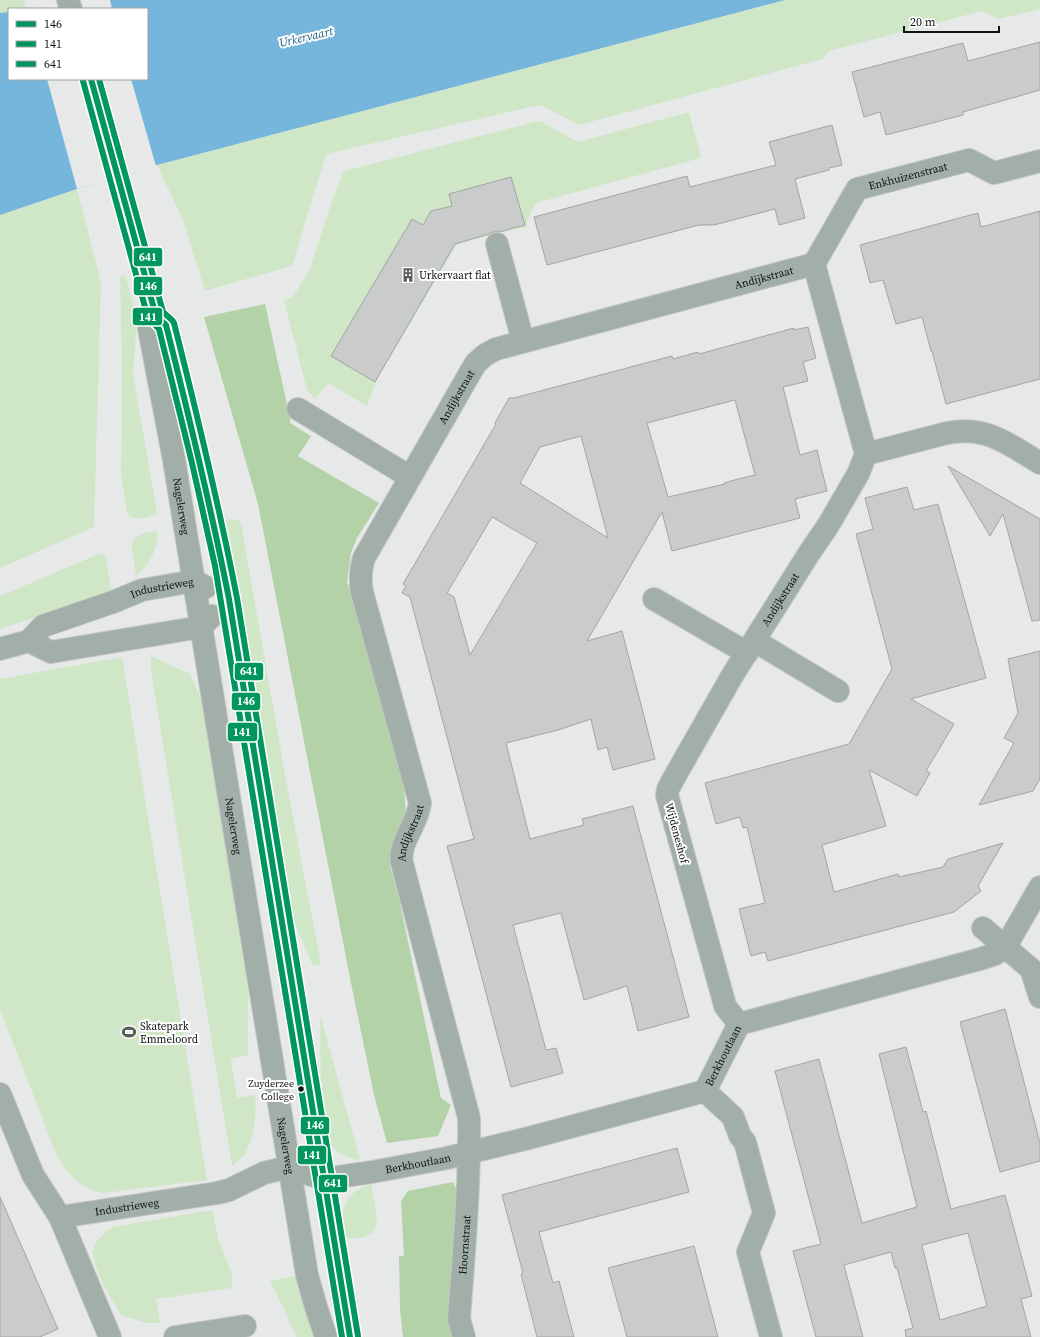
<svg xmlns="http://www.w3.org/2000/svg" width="1040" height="1337" font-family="'Source Serif 4',serif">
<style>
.green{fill:#cfe7c6}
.forest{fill:#b4d2a8}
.water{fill:#76b5dc}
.pier{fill:#e7e9e9}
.building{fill:#cacccc;stroke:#a3a4a4;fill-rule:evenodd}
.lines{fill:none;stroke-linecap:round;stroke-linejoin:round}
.minor-casing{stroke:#c5c6c6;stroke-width:24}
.minor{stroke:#a2aea8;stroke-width:22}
.bus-1-casing{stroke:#fff;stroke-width:9}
.bus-2-casing{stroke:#fff;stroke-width:9}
.bus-3-casing{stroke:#fff;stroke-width:9}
.bus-1{stroke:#00965e;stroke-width:6}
.bus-2{stroke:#00965e;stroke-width:6}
.bus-3{stroke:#00965e;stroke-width:6}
.bus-dot{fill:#101111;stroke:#fff;stroke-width:1.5}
.labels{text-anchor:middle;stroke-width:4;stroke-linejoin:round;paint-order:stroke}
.bus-label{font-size:10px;fill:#101111;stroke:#fff;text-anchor:end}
.street-label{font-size:11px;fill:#101111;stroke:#fff}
.poi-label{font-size:11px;fill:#101111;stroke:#fff;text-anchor:start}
.water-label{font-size:12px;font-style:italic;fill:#195b80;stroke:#fff}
.line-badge{stroke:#fff;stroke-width:1.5}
.badge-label{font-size:11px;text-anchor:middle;font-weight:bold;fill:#fff}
</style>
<rect width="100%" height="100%" fill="#e7e9e9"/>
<path class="green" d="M0,0h24l2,9h-17v3l-9,1z
M785,0h255v9l-41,10 -17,-8 -153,40 -6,8 -244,66 -39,-20 -214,49 -34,112 -87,25 -22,-71 -26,-55z
M689,112l12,46 -165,45 -9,17v8l-12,1 -58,15 -81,137 -9,25 -39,-23 -13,16 -8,-9 -23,-90 8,-2 17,-27 24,-73 11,-27 190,-49 6,-1 38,21z
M77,189l24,93 -7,245 -94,41v-353z
M120,276l6,1 9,34 2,10 -4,54 24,137 -2,3c-9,2 -22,8 -28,-2l-6,-38 1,-102z
M230,519l8,1 3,3 45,257 35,184 -8,2 -24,-55 -65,-391z
M157,531c3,16 -9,35 -21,45l-5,-32c6,-11 15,-11 26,-13z
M99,554h6l7,39 -112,36v-33z
M151,656l39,18 17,38 41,251v92l-17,4 6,39 18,-3c2,18 -1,40 -9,57 -3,5 -9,10 -14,14l-81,-495z
M122,657l85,523 -103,13c-23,-4 -37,-19 -48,-39l-56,-145v-330z
M320,1014l40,146c-9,-1 -21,-5 -27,-13 -15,-18 -12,-106 -13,-133z
M371,1184c5,30 18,58 -27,54 -2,-4 -2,-9 -2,-15 0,-21 8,-32 29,-39z
M212,1210l7,32 13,32v14l-76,11 4,24h-14l-25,-8c-10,-17 -28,-45 -28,-64 1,-10 12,-19 20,-24z
M299,1275l18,62h-21l-12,-28 -14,-28z"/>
<path class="forest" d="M265,304l25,114v5l21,13 -13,20 81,47 -22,35 -6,15 -4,29 14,37 42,162 3,30 -15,36 -1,19 8,28 43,204 10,7 -13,31 -51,7 -13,-48 -23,-112 -93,-479 -54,-187z
M453,1182l5,11 -4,144h-51l-3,-27 -1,-54h5l-3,-55 7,-10z"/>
<path class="water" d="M58,0h727l-628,165 -80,24 -77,26v-202l9,-1v67h138v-70h-121z"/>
<path class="pier" d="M57,0h53l2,9h-84v-1z
M47,79h84l25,87 -79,23z"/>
<path class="building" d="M1040,42v48l-77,22v3l-77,20 -6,-23 -16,5 -12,-45 111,-29 5,18z
M832,125l10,40 -13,3v2l-34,9 10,39 -26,7 -4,-16 -61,16h-15l-152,40 -13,-48 153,-41 3,11 86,-22 -7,-23z
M511,177l14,48 -26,7h-6l-4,2 -34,10 -80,138 -44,-26 81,-137 11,6 8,-14 21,-5 -3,-12z
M1040,211v168l-94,25 -14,-53h-1l-9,-34 -26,7 -13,-44 -13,3 -10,-38 118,-32 3,14z
M808,327l8,31 -13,4 5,19 -25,6 17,68 17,-5 10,41 -32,8 5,19 -128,33 -10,-39 -75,129 35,-10 33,128 -42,11 -6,-23 -9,3 -7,-31 -33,11 -52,13 24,96 54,-14 -2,-6 51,-13 56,211 -51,14 -11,-45 -43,14 -23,-87 -48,12 33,125 10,-2 7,25 -52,14 -64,-241 27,-7 -64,-242 -8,-4 4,-7 -3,-2 93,-160 -1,-1 14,-25h5l158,-42 1,3 25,-7 1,2 95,-26v2zM735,400l20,75 -17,4 -14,4 1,1 -57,13 -21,-74zM581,436l27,102 -88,-55 20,-36zM492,517l45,26 -67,112 -16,-58 -7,-4z
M948,466l92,53v101l-8,1 -29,-107 -13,22z
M907,487l7,23 24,-6 48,174 -75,21 43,25 -28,47 4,2 -13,23 -48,-26 17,56 -64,19 12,47 64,-18 1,3 44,-10 5,-8 55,-16 -25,43 3,5 -27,21 -186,49 -3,-9 -14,4 -12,-47 26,-6 -18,-76 -4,1 -3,-11 -24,7 -11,-41 144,-39 43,-75 -36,-135 17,-5 -8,-31z
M1040,651v128l-7,12 -54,14 35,-62 -10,-5 14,-25 -10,-54z
M1005,1009l35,134v18l-40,11 -40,-150z
M906,1047l17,65 3,-1 25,98 54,-14 27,101 -11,3 10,38h-125l-1,-7 8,-2 -16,-60h-2l-4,-16 -47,13 19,72h-47l-23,-86 28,-7 -46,-173 44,-12 43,164 55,-16 -38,-153zM968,1233l19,73 -47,14 -18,-75z
M677,1148l12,44 -150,40 14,51 6,-2 15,56h-37l-16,-63 2,-1 -21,-78z
M0,1197l58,132 -18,8h-40z
M694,1246l24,91h-91l-19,-69z"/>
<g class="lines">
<defs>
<g id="minor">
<path d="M68,0l3,9"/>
<path d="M91,79l65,237 10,9c23,91 46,182 63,274l121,738"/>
<path d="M497,244l26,97"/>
<path id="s1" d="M814,264l43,-75 112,-29 25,13 46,-12"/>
<path id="s2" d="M156,316l-7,13 25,131 133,815 9,32 10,30"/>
<path d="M298,409l112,68"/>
<path d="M866,454l81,-21c39,-8 61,11 93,30"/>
<path d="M654,599l93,54"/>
<path d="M29,641l22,11 150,-25 11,-11"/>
<path d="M755,641l83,50"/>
<path id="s3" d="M0,649l29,-8 14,-15 70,-24 29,-12 52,-9 12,6"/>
<path d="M983,928l48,41 9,28"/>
<path id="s4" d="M739,1024l-14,-18 -2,-8 -56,-203 1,-6 7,-13 57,-100 76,-121 21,-31 29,-50 8,-20 -52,-190"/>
<path d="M705,1091l28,26 7,19 5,6 19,71 -16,39 23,85"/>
<path id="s5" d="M0,1094l33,81 27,42 157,-24 12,-3 35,-17 16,-4 10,-1 34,11 48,-7 75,-14 82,-20 176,-47 34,-67 241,-65 15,-5 11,-8 34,-59"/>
<path d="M60,1217l50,120"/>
<path d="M175,1337l70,-11"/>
<path id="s6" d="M464,1337l-5,-18c5,-67 11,-133 10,-201l-67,-255c-4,-20 16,-39 18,-60l-58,-211c-2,-12 -2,-22 2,-34l106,-185 6,-10 9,-8 11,-6 318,-85"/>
</g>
</defs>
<use href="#minor" class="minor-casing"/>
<use href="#minor" class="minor"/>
<defs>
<path id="bus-1" d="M91,79l65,237 10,9c23,91 45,182 63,274l121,738"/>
<path id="bus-2" d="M83,81l65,237 11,11 33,134 23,103 127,771"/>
<path id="bus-3" d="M99,79l64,233 9,8 2,3c23,91 45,182 63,275l121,738"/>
</defs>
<use href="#bus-1" class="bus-1-casing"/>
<use href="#bus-2" class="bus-2-casing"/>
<use href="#bus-3" class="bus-3-casing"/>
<use href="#bus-1" class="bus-1"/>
<use href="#bus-2" class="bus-2"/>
<use href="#bus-3" class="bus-3"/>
</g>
<defs>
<symbol id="building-bare" viewBox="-9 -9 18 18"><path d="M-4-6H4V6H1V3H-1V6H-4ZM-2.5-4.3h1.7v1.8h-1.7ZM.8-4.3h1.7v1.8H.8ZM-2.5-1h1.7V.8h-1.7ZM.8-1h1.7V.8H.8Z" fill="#5b5d5d" stroke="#fff" stroke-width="2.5" paint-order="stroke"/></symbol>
<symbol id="stadium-bare" viewBox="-9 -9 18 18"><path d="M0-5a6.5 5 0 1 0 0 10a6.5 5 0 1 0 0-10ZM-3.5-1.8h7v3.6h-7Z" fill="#5b5d5d" stroke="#fff" stroke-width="2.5" paint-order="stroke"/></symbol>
</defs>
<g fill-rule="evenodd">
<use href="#building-bare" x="398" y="265" width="20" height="20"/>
<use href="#stadium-bare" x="119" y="1022" width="20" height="20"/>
</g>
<circle class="bus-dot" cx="301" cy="1089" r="3.5"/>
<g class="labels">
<g class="bus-label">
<text x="294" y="1087">Zuyderzee<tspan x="294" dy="13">College</tspan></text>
</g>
<g class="street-label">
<text dy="4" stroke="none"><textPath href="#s1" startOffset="139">Enkhuizenstraat</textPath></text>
<text dy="4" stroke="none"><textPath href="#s6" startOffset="1327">Andijkstraat</textPath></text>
<text dy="4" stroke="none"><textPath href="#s6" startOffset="986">Andijkstraat</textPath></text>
<text dy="4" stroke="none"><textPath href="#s2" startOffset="195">Nagelerweg</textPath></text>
<text dy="4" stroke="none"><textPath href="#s3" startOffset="176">Industrieweg</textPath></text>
<text dy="4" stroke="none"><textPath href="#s4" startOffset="468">Andijkstraat</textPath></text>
<text dy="4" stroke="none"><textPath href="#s2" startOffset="519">Nagelerweg</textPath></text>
<text dy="4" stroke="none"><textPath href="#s6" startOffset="515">Andijkstraat</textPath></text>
<text transform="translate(677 833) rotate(75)" y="4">Wijdeneshof</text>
<text dy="4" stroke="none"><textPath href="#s5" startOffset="841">Berkhoutlaan</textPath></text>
<text dy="4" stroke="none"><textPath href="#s2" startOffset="843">Nagelerweg</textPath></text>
<text dy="4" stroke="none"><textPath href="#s5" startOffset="505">Berkhoutlaan</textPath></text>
<text dy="4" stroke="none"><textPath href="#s5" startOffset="205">Industrieweg</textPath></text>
<text dy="4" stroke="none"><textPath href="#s6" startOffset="93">Hoornstraat</textPath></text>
</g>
<g class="poi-label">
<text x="419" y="279">Urkervaart flat</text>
<text x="140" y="1030">Skatepark<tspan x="140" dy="13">Emmeloord</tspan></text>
</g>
<g class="water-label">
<text transform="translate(306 37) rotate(-13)" y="4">Urkervaart</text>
</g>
</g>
<g class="line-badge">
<rect x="133" y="247" width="30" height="20" rx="4" fill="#00965e"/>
<rect x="133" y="276" width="30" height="20" rx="4" fill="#00965e"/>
<rect x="132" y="307" width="31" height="19" rx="4" fill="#00965e"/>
<rect x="234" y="662" width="30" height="19" rx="4" fill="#00965e"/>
<rect x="231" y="692" width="30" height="19" rx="4" fill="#00965e"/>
<rect x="227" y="722" width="31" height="20" rx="4" fill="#00965e"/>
<rect x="300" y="1116" width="30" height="19" rx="4" fill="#00965e"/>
<rect x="297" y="1145" width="30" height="20" rx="4" fill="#00965e"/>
<rect x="318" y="1174" width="30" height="19" rx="4" fill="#00965e"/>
</g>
<g class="badge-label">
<text x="148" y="261">641</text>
<text x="148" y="290">146</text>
<text x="148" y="321">141</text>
<text x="249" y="675">641</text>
<text x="246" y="705">146</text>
<text x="242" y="736">141</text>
<text x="315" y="1129">146</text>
<text x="312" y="1159">141</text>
<text x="333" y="1187">641</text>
</g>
<rect x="8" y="8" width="140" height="72" fill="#ffffff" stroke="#9fa0a0"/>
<rect x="16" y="21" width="20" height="6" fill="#00965e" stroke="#9fa0a0"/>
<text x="44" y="28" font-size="12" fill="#101111">146</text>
<rect x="16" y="41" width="20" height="6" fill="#00965e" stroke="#9fa0a0"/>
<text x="44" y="48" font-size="12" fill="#101111">141</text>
<rect x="16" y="61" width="20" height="6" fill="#00965e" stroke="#9fa0a0"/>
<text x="44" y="68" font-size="12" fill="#101111">641</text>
<path d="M904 26v6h95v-6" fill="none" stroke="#101111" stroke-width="2"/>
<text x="910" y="26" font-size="12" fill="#101111" stroke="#ffffff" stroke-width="3" paint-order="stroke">20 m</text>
</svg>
